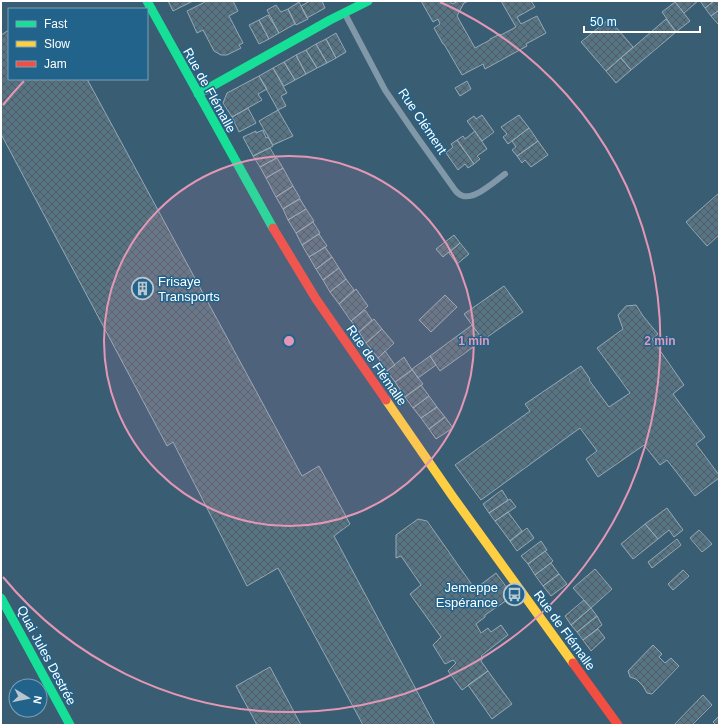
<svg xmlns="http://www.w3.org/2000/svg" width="720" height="726" font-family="Helvetica,sans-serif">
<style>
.building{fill:url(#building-cross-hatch);stroke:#94a9b6}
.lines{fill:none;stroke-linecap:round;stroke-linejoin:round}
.lane{stroke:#8098a7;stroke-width:6}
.fast{stroke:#16e098;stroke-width:9}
.slow{stroke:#ffcf43;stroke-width:9}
.jam{stroke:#f24e42;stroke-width:9}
.ring{fill:none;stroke:#e497b5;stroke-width:2}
.labels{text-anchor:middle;stroke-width:3;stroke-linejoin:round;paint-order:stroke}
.street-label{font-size:13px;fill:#fff;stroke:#21638b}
.poi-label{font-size:13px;fill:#fff;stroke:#21638b;text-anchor:start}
.centre{fill:#e497b5;stroke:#21638b;stroke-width:2}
.ring-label{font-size:12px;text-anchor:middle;font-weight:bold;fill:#e497b5;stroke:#21638b;stroke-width:3;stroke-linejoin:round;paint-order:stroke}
</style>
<defs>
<pattern id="building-cross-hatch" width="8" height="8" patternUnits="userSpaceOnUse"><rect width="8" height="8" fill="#577485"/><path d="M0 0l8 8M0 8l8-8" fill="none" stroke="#505c63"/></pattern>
</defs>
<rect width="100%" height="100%" fill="#395d73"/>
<path class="building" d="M168,1h25l-20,10z
M207,1h26l5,10 -9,5 14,27 -4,2 2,3 -14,7h-6l-7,-4 -11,-21 -6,3 -10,-22z
M310,1h12l3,7 -18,10 -6,-12z
M421,1h29l2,3 7,-3h10l-5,2 -7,13 18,32 15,-8v-1l10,-5 1,1 15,-8 -15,-26h30l4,6 -18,10 4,7 16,-8 9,17 -20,11 1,2 -42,23 -2,-5 -21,11 -18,-31h-1l-9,-16 6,-4 -2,-5 -5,3z
M676,1h22l-14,12 -9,-11z
M700,1h14l-9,7z
M714,1h5v9l-8,6 -6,-8z
M299,2l9,17 -12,6 -8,-16z
M675,2l15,19 -14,11 -14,-20z
M276,5l5,7 7,-3 7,15 -16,9 -12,-23z
M719,10v13l-1,1 -7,-8z
M268,15l11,18 -10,6 -10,-19z
M609,19l24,28 -27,24 -25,-29z
M666,19l10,13 -45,38 -10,-12z
M259,20l10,19 -10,5 -10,-19z
M9,30v49h78l215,397 17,-10 31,58 -16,12 101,189h-72l-85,-157 -31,18 -74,-144 -6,4 -166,-312v-99z
M336,33l10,19 -10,6 -10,-19z
M326,39l10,19 -9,5 -11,-19z
M316,44l11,19 -10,5 -11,-18z
M306,50l11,18 -11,6 -10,-19z
M296,55l10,19 -11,6 -11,-18z
M621,58l10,12 -15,13 -10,-12z
M284,62l11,18 -11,6 -11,-18z
M273,68l14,25 -6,3 5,10 -8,4 -19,-34z
M259,76l8,13 -9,5 4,6 -30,17 -9,-14 4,-10z
M467,81l4,8 -11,7 -5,-8z
M248,108l8,15 -17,9 -7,-15z
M278,110l15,26 -20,9 -14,-24z
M482,115l12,17 -12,9 -15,-20 7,-5 2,3z
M519,115l10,13 -21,16 -5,-7 4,-3 -6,-7z
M529,128l9,13 -21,15 -5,-6 4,-3 -4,-6z
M263,130l3,8 2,-1 5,9 -20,10 -10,-19 13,-6v2z
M475,131l12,18 -10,7 3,3 -6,5 -17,-24 6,-4 2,3z
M457,140l17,24 -6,4 -3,-4 -7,6 -12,-17 7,-6 -2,-3z
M538,141l10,14 -17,12 -6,-7 -3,3 -5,-7z
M270,148l6,10 -16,9 -7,-11z
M277,158l6,10 -17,10 -6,-11z
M283,168l10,18 -17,11 -10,-19z
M293,186l7,12 -17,11 -7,-12z
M719,193v42l-12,11 -21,-24z
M300,199l6,10 -18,11 -5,-11z
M306,209l8,12 -18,12 -8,-13z
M313,222l7,11 -18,12 -6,-12z
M319,234l8,12 -18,11 -7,-12z
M454,235l6,8 -17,14 -7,-8z
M460,243l9,11 -12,10 -8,-11z
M325,247l7,10 -16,12 -7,-12z
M332,257l7,11 -16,12 -7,-11z
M339,268l7,11 -16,13 -7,-12z
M346,279l8,11 -15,14 -9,-12z
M504,286l19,26 -40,28 -19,-26z
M356,289l12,17 -17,15 -12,-17z
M445,295l12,12 -26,25 -12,-12z
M636,305l7,11 15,18 -6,5 32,46 -11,9 32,43 -9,7 23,31v3l-24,18 -28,-36 -7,5 -16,-20 -46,32 -12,-18 11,-8 -17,-23 -99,72 -26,-35 75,-54 -5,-7 56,-38 9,13 -1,1 20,27 21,-14 -33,-45 26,-19 -5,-14 8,-9z
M365,310l7,10 -13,12 -8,-11z
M374,319l8,10 -16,14 -7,-11z
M472,325l11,15 -43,31 -10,-15z
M382,329l12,14 -16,15 -12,-15z
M385,351l10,14 -8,6 -9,-13z
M430,356l6,9 -18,13 -6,-9z
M404,357l8,13 -17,12 -8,-11z
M412,370l11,14 -18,13 -10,-15z
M421,385l8,11 -16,12 -8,-11z
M429,396l8,11 -16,11 -8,-10z
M437,407l8,10 -16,12 -8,-11z
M445,417l8,11 -17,11 -7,-10z
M502,490l6,10 -19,13 -6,-9z
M510,499l6,8 -21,14 -6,-8z
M667,508l16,22 -9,7 -5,-7 -11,9 -13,-15z
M508,512l14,19 -12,10 -15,-20z
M418,519l9,2 48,68 21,-16 17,23 -28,19v2l-9,7 5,9 7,-5 3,4 10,-7 7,10 -27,21 2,2 -2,3 7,10 -26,19 -14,-19 8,-8 -3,-3 -8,4 -12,-19 8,-8 -31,-43 11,-9 -20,-29 -5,2v-23z
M645,524l13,15 -25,20 -12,-15z
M527,528l7,10 -17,13 -7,-10z
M699,530l13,14 -10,8 -12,-14z
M677,539l4,6 -29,23 -4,-6z
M541,541l6,9 -19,14 -7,-8z
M545,551l8,10 -18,14 -7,-11z
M551,563l8,11 -16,12 -8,-11z
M595,569l17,20 -21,19 -18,-20z
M683,570l6,6 -16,14 -5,-6z
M559,574l8,10 -16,12 -8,-10z
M584,600l7,8 -20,17 -6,-9z
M591,608l6,8 -20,16 -6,-7z
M597,616l5,9 -19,15 -6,-8z
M598,629l7,9 -14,13 -8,-11z
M653,645l9,9 -3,3 6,6 6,-5 8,8 -27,28 -5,-1 -4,-7 -7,-7 -6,-2 -2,-6z
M270,667l31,58h-44l-21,-39z
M488,671l24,33 -20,15 -24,-34z
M703,695l9,10 -20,20h-18z
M719,716v9h-3l-3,-3z"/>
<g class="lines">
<path class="lane" d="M345,14l40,76 30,44 40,56c2,3 5,5 8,6 13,3 32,-15 42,-22"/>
<path class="fast" d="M147,1l126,227
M198,94l132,-74 38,-19
M1,598l69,127"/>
<path class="slow" d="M386,400l67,97 120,166"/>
<path class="jam" d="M273,228l43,71 70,101
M573,663l45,62"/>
</g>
<circle cx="289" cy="341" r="185" fill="#e497b5" fill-opacity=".12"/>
<g class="ring">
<circle cx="289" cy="341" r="185"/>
<path d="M3 105A371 371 0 0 1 24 81M440 2A371 371 0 1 1 3 577"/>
</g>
<defs>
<symbol id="building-ring" viewBox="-11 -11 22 22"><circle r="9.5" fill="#21638b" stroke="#bac6ce" stroke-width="1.5"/><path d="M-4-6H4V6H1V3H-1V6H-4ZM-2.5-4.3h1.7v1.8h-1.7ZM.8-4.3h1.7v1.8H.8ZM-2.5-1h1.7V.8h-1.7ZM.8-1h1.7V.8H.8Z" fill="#bac6ce"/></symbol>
<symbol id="bus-ring" viewBox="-11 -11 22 22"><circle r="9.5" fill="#21638b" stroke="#bac6ce" stroke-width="1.5"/><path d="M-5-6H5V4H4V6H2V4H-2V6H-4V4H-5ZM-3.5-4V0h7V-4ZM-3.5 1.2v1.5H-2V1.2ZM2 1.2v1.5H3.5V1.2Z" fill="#bac6ce"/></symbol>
</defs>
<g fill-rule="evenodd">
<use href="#building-ring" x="130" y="276" width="25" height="25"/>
<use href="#bus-ring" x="502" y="582" width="25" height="25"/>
</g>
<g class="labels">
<g class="street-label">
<text transform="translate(210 90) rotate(61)" y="5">Rue de Flémalle</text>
<text transform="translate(423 121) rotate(56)" y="5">Rue Clément</text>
<text transform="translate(377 365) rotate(55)" y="5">Rue de Flémalle</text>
<text transform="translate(565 630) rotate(54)" y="5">Rue de Flémalle</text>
<text transform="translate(47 655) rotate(62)" y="5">Quai Jules Destrée</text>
</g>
<g class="poi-label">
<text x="158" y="286">Frisaye<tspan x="158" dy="15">Transports</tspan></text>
<text x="498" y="592" text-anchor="end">Jemeppe<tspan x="498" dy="15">Espérance</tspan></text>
</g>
</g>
<circle cx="289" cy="341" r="6" class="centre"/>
<g class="ring-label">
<text x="474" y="345">1 min</text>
<text x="660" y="345">2 min</text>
</g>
<rect width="720" height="726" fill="none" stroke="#ffffff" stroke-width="4"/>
<rect x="8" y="8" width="140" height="72" fill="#21638b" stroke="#7aa1b9"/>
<rect x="16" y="21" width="20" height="6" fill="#16e098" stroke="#7aa1b9"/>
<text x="44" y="28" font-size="12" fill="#ffffff">Fast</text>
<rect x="16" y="41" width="20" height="6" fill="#ffcf43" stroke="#7aa1b9"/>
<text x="44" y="48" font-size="12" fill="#ffffff">Slow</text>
<rect x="16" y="61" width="20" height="6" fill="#f24e42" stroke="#7aa1b9"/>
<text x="44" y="68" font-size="12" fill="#ffffff">Jam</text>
<g transform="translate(28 698) rotate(100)"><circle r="19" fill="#21638b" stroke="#7aa1b9"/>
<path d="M0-3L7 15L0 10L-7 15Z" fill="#bac6ce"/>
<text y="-6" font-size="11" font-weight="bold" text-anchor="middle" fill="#ffffff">N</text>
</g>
<path d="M584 26v6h116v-6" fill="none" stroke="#ffffff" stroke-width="2"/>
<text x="590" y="26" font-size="12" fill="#ffffff" stroke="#21638b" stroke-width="3" paint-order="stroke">50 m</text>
</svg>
